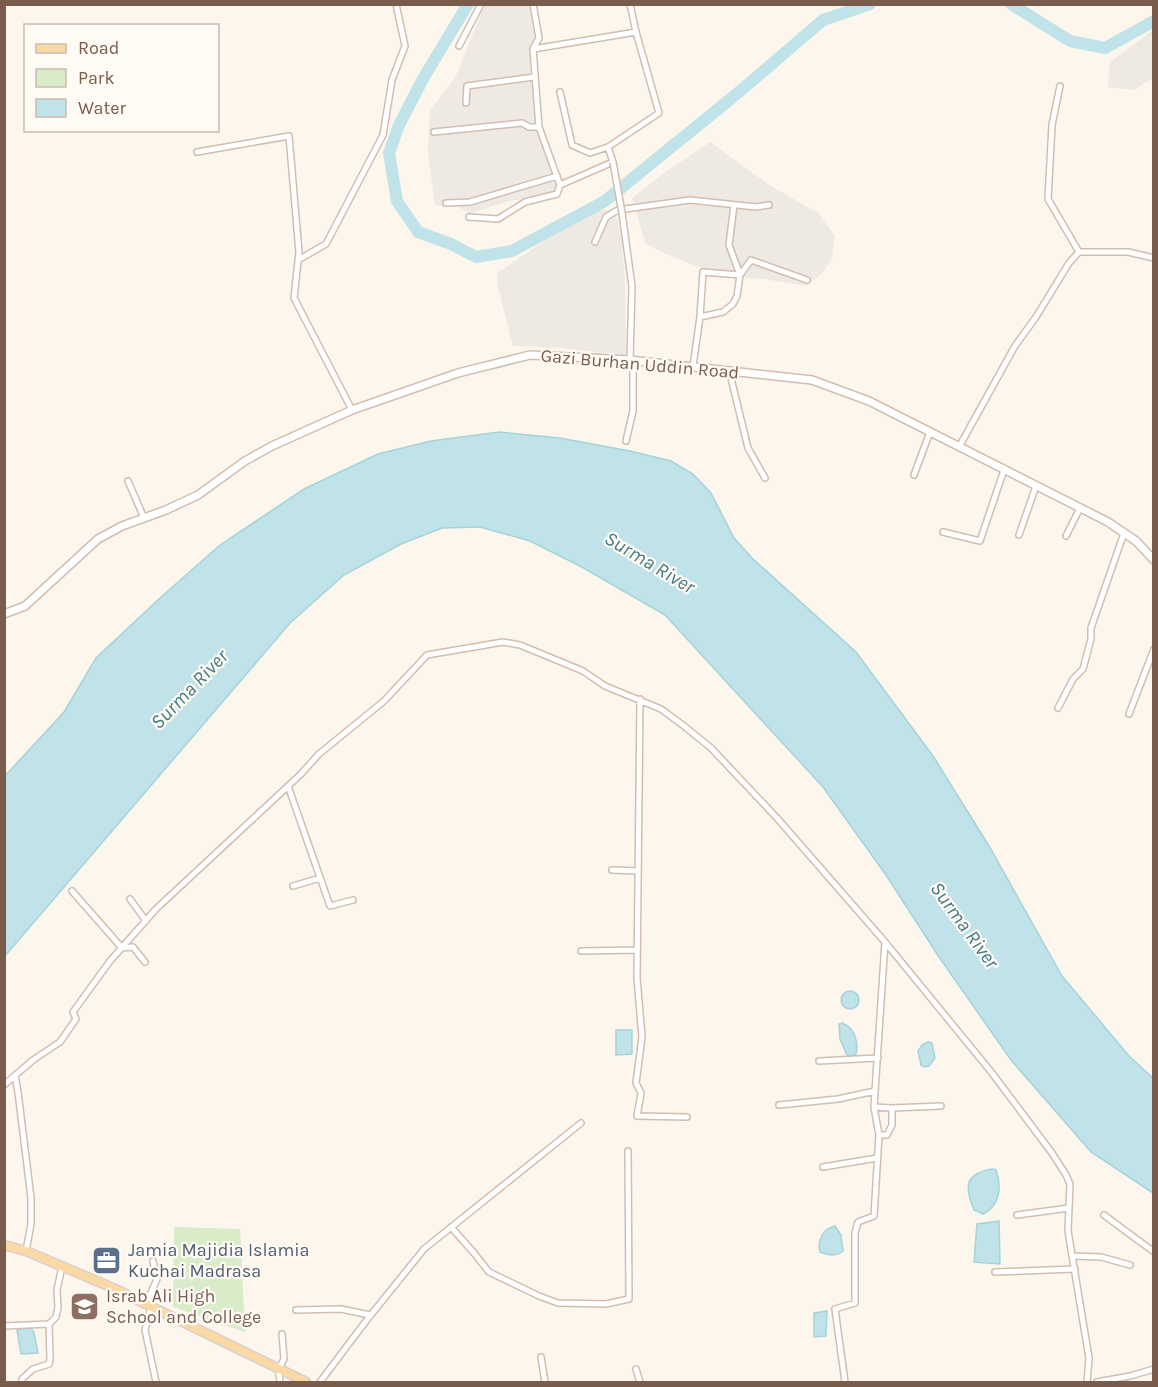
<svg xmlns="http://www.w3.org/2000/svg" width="1158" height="1387" font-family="Karla,sans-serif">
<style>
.industrial{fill:#efe9e4}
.green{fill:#d8ecc9}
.water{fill:#bfe3e8;stroke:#a5d3da;stroke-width:1.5}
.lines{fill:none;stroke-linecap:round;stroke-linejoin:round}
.river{stroke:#bfe3e8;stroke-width:12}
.minor-casing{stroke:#d1beb0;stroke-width:8}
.tertiary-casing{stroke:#d1beb0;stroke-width:10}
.primary-casing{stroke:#dad1cd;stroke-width:11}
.minor{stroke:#fff;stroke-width:5}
.tertiary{stroke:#fff;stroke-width:7}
.primary{stroke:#fbd9a5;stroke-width:8}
.minor-bridge-casing{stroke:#d1beb0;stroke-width:8;stroke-linecap:butt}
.minor-bridge{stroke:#fff;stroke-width:5}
.labels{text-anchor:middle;stroke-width:4.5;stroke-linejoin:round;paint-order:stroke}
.street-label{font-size:18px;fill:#7a5c4d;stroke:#fffaf3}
.service-label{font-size:18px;fill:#4e5e75;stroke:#fffaf3;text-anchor:start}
.education-label{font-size:18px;fill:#785e54;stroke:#fffaf3;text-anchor:start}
.water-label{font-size:20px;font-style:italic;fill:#437c86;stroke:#fffaf3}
</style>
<rect width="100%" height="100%" fill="#fdf6ec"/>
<path class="industrial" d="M483,5h48l4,34 -4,9 9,77 22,62 -20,10 -33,4 -40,13 -9,-7 -25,-2 -7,-51 1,-31 1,-12 26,-35 24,-60z
M1153,30v48l-19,12 -26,-3 2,-25z
M710,142l61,44 47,27 17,23 -3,22 -8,13 -17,15 -44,-7 -39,-2 -58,-23 -21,-11 -13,-45 36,-28z
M591,209l24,2 6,24 4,43 1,78 -65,-8 -48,-2 -15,-58 -1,-15z"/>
<path class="green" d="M174,1227l66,2 5,103 -72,-25z"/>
<path class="water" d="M499,432l61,6 70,13 41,10 22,13 18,19 23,45 19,21 103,93 77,104 56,90 73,130 67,80 24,22v115l-62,-41 -80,-92 -72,-103 -53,-82 -63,-88 -158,-172 -83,-48 -52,-26 -50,-14 -38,1 -41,16 -57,31 -54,48 -285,333v-180l59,-64 32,-54 64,-60 60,-53 84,-56 74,-35 53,-13z
M841 1000a9 9 0 1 1 18 0a9 9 0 1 1-18 0Z
M842,1023c12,4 17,19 14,31l-5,2 -4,-1 -7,-16 -1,-15z
M616,1030h16v24l-16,1z
M928,1042l4,1 3,15 -6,8 -5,1 -3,-2 -3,-14 5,-7z
M992,1169l4,1c6,16 4,36 -13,44l-9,-4c-10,-24 -9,-36 18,-41z
M999,1221l1,43 -26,-2 3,-38z
M835,1226l6,9 2,16c-8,6 -14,4 -23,1 -3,-12 3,-23 15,-26z
M827,1311l-1,25 -12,1v-24z
M30,1326l4,7 4,20 -17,1 -4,-24z"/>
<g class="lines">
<path class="river" d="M468,4l-44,73 -25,48 -10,28 8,48 21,31 33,12 25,13 36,-6 93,-50 134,-109 84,-72 47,-16
M1011,4l59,37 35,7 49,-27"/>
<defs>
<path id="minor" d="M630,4l6,28 23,81 -51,34 5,15 -53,23 -21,-58 -6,-78 103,-17
M459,46l22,-42
M533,49l6,-11 -6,-34
M1060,86l-8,39 -4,74 31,53
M560,92l12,53 18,8 18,-6
M466,103l1,-17 67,-9
M434,132l88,-9 7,4h10
M197,152l92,-16 10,116 -5,46 58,112
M446,203l24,-1 87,-26
M734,205l-5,40 11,30
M622,213l10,73 -2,74
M469,217l29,2 27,-17 32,-8 3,-9
M595,242l11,-25 12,-7 72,-10 66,7 13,-2
M298,260l28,-16 57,-109 9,-55 13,-34 -9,-42
M700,317l3,-45 37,3
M693,366l7,-49 23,-5 10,-8 4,-8 3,-21 11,-15 56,20
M729,370l19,78 17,30
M626,441l7,-30v-51
M959,447l56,-101 21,-29 33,-54 10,-11h49l26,6
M914,475l16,-43
M128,481l16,37
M943,532l37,9 24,-71
M1019,535l17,-49
M1066,536l14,-28
M640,699l-3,279 5,59 -6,46 5,10 -4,23 50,1
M1058,708l15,-29 10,-10 8,-30v-11l33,-95
M1129,714l25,-65
M288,786l42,120 23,-6
M612,870l25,1
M293,886l27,-8
M72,891l50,57 11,-1 12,15
M130,899l16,22
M581,951l56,-1
M819,1061l59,-3
M15,1076l3,16 13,106v26l-5,27
M4,1085l29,-25 27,-18 16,-23 -3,-7 37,-51 46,-52 144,-134 19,-21 65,-53 43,-46 76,-13 17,3 63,26 22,15 56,23 23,17 27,22 66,70 108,124 107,131 60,80 14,22 4,9 -2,47 21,127 -2,24
M779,1105l59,-6 37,-8
M874,1107l5,28
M892,1108l49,-2
M823,1167l54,-9
M1017,1215l52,-7
M1104,1215l50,37
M451,1227l23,26 15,19 50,24 19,7 48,1 23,-5 -1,-148
M1073,1256l28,1 29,8
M995,1272l80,-3
M146,1304l11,-25 -4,-18
M296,1310l45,-1 29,6
M150,1311l-5,19 11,52
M4,1326l45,-2
M541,1357l4,25
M279,1369l5,-10 -2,-25
M636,1369l4,13
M279,1374l1,8
M22,1382v-3l11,-10 16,-5 1,-5 -1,-35 7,-7 2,-10 -1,-17 4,-19
M320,1382l46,-61 58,-72 157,-126
M845,1382l-10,-73 20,-6v-70l3,-11 16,-6 5,-81h8l5,-10v-17l-18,-1 11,-165
M1097,1382l33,-6 24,-7"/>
<path id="tertiary" d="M4,614l21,-8 73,-67 24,-13 44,-16 32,-15 47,-34 27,-15 80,-36 106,-37 72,-18 100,5 182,20 57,21 239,121 28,19 18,19"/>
<path id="primary" d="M4,1245l22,6 87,37 193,94"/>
</defs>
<use href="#minor" class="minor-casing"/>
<use href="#tertiary" class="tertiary-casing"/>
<use href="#primary" class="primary-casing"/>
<use href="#minor" class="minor"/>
<use href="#tertiary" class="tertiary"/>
<use href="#primary" class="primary"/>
<defs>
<path id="minor-bridge" d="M613,162l9,51"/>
</defs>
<use href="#minor-bridge" class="minor-bridge-casing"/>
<use href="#minor-bridge" class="minor-bridge"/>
</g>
<defs>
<symbol id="office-square" viewBox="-11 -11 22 22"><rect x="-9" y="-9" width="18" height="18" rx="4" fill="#5c6f8a" stroke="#fffaf3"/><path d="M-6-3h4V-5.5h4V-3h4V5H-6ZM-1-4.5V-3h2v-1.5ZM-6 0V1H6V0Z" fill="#fff"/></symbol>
<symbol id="school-square" viewBox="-11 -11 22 22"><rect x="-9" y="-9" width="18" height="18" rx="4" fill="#8d6e63" stroke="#fffaf3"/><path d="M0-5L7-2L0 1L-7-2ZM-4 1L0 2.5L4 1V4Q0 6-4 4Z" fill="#fff"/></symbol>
</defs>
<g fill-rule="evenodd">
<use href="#office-square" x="90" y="1244" width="33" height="33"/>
<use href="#school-square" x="68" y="1290" width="33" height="33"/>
</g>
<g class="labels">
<g class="street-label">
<text transform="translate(640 364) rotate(5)" y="6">Gazi Burhan Uddin Road</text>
</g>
<g class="service-label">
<text x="128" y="1256">Jamia Majidia Islamia<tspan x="128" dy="21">Kuchai Madrasa</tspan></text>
</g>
<g class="education-label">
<text x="106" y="1302">Israb Ali High<tspan x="106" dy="21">School and College</tspan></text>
</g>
<g class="water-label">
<text transform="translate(650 562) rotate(31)" y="7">Surma River</text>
<text transform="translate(189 689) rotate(-46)" y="7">Surma River</text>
<text transform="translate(965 925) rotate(54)" y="7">Surma River</text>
</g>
</g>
<rect width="1158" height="1387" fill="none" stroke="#7a5c4d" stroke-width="12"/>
<rect x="24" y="24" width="195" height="108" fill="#fffaf3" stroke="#cabbb1" stroke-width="1.5"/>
<rect x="36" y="44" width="30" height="9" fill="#fbd9a5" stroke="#cabbb1" stroke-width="1.5"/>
<text x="78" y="54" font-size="18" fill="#7a5c4d">Road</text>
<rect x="36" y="69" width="30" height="18" fill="#d8ecc9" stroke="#cabbb1" stroke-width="1.5"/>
<text x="78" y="84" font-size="18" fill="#7a5c4d">Park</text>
<rect x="36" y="99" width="30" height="18" fill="#bfe3e8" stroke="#cabbb1" stroke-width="1.5"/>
<text x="78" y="114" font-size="18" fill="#7a5c4d">Water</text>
</svg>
